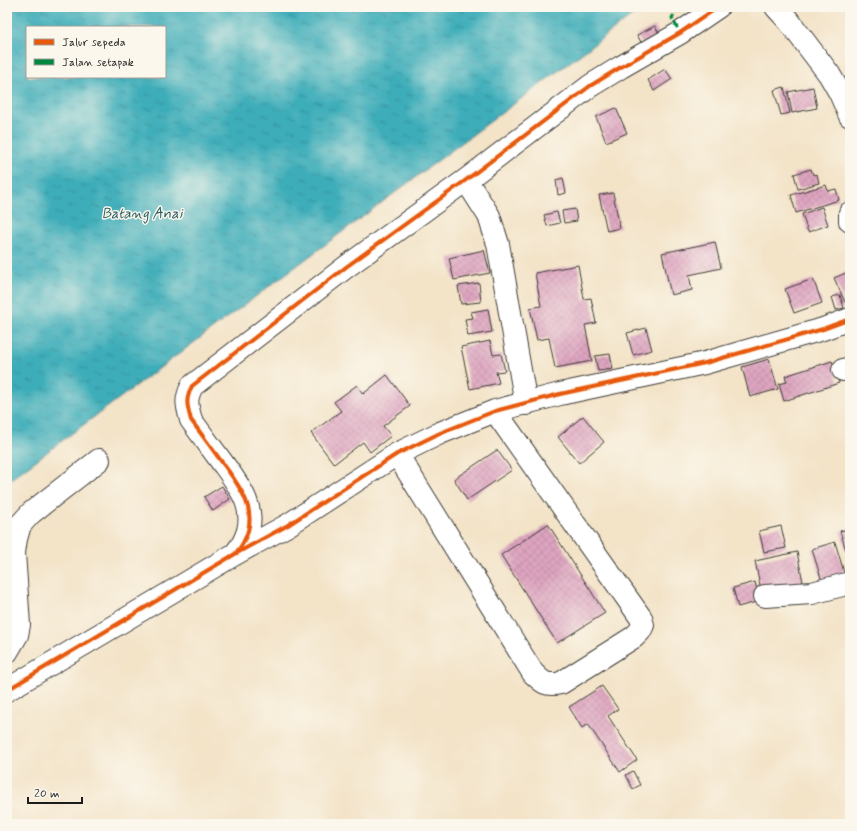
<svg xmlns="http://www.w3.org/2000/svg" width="857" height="831" font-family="Mynerve,sans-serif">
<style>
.water{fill:url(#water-ripples);stroke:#2c646a;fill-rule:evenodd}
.building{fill:url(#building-cross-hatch)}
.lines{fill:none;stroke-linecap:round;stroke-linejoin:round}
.minor-casing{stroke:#3c3a36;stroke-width:24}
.minor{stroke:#fff;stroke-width:22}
.quiet{stroke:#00873e;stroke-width:3;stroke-dasharray:6 3;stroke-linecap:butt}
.cycleway-casing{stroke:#fbf7ec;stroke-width:6}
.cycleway{stroke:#e8590c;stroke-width:4}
.labels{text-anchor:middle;stroke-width:3;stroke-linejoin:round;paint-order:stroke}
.water-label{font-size:15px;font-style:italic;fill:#2b5d63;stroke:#fbf7ec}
</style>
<defs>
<pattern id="water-ripples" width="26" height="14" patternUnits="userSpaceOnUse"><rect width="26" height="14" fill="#3dadb9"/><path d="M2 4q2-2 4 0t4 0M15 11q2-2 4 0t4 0" fill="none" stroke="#328c96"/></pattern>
<pattern id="building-cross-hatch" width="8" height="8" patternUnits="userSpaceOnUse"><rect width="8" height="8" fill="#dea4c0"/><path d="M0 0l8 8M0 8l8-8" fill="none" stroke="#be8da4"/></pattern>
</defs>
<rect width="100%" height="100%" fill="#fbf7ec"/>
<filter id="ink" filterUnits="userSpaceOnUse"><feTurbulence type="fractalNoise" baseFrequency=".025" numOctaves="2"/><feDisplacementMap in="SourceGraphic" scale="8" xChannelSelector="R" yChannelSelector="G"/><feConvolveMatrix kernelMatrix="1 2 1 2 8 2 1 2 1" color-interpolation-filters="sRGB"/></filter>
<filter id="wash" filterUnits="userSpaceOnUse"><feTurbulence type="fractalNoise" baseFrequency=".012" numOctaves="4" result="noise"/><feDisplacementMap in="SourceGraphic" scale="16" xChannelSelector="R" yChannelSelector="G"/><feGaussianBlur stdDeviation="0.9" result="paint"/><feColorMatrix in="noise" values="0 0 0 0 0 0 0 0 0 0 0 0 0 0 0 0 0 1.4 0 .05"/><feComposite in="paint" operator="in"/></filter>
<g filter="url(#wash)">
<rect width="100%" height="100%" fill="#f3e3c7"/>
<path class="water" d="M7,7h637l-637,475zM27,27h138v50h-138z"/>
<g id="blocks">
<path class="building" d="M655,26l7,14 -17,9 -8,-14z
M665,69l7,10 -18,12 -6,-11z
M784,87l6,26 -9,2 -7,-25z
M813,87l4,21 -25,5 -4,-21z
M616,108l11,25 -21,9 -10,-25z
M811,169l2,6 4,-1 2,9 -21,6 -4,-15z
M563,178l3,15 -8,2 -2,-15z
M826,185l2,6 8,-2 3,11 -43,13 -5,-18z
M613,193l7,35 -13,3 -8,-36z
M822,207l6,18 -20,7 -6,-18z
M575,209l2,12 -13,2 -2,-12z
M557,212l3,11 -13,3 -3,-11z
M715,242l6,26 -32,7 3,15 -21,5 -9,-42z
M484,250l6,23 -36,7 -5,-22z
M578,265l6,34 7,-1 5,25 -11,2 7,36 -37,7 -6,-30 -12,2 -7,-32 11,-2 -6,-33z
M848,272l2,3v25l-5,2 -11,-24z
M813,279l9,24 -28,10 -9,-24z
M479,283l2,19 -20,2 -3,-18z
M840,295l4,13 -8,2 -4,-13z
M488,309l4,23 -24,4 -3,-17 8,-1 -2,-6z
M646,328l6,22 -19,5 -6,-22z
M490,341l3,14 8,-1 4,17 -9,1 3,11 -29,6 -9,-42z
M610,354l3,15 -15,2 -3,-15z
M769,359l9,30 -28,8 -8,-30z
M832,361l7,22 -55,18 -5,-17 8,-2 -2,-6z
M387,375l23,31 -27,20 8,10 -21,16 -7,-10 -29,22 -23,-31 30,-22 -7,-9 23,-17 6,9z
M583,416l21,26 -25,21 -21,-26z
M497,450l15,20 -45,30 -13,-21z
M222,486l8,13 -17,12 -9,-14z
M548,524l57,89 -48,30 -56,-88z
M781,526l5,22 -22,4 -5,-21z
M850,529v34l-10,-32z
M835,542l11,37 -23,6 -11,-36z
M797,552l6,30 -42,8 -6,-29z
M755,582l5,19 -22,6 -5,-19z
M602,686l16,23 -10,7 29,44 -17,12 -32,-48 -6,4 -13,-21z
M633,771l7,14 -7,4 -7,-14z"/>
</g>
</g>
<g filter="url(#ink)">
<use href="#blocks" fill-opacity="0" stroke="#3c3a36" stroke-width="1"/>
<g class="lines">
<defs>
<path id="minor" d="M776,7l12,13 41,54 11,19 10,23
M466,180l23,36 9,28 28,160
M850,213v8
M843,370l7,-2
M397,454l136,219c10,10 13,13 28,10l73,-46 6,-6 3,-6 -2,-7 -146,-207
M235,554l53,-29 109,-71 43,-21 55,-22 65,-17 145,-31 118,-34 27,-10
M765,596l47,-3 38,-10
M7,652l10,-17 2,-10 -5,-72 2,-14 4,-14 11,-12 68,-53
M7,690l228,-136c3,-4 7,-8 9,-13 15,-29 -3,-53 -20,-76 -11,-15 -22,-30 -33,-45 -4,-15 -6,-20 1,-34l154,-119 120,-87 124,-94 31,-19 59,-34 38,-26"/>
</defs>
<use href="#minor" class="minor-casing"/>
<use href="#minor" class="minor"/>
<path class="quiet" d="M678,7l-6,11 8,15"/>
<defs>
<path id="cycleway" d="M237,553l51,-28 109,-71 43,-21 55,-22 65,-17 145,-31 118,-34 27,-10
M7,690l228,-136c3,-4 7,-8 9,-13 15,-29 -3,-53 -20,-76 -11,-15 -22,-30 -33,-45 -4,-15 -6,-20 1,-34l154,-119 120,-87 124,-94 31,-19 59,-34 38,-26"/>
</defs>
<use href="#cycleway" class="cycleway-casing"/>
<use href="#cycleway" class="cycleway"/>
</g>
</g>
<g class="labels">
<g class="water-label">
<text x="142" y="218">Batang Anai</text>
</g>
</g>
<rect width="857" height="831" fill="none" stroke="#fbf7ec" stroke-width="24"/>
<rect x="26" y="26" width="140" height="52" fill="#fbf7ec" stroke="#a29f99"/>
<rect x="34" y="39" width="20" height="6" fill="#e8590c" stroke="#a29f99"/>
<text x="62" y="46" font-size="12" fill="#1c1c1c">Jalur sepeda</text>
<rect x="34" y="59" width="20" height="6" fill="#00873e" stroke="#a29f99"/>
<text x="62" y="66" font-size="12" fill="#1c1c1c">Jalan setapak</text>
<path d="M28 797v6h54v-6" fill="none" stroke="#1c1c1c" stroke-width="2"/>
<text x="34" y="797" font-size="12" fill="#1c1c1c" stroke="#fbf7ec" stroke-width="3" paint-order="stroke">20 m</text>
</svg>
